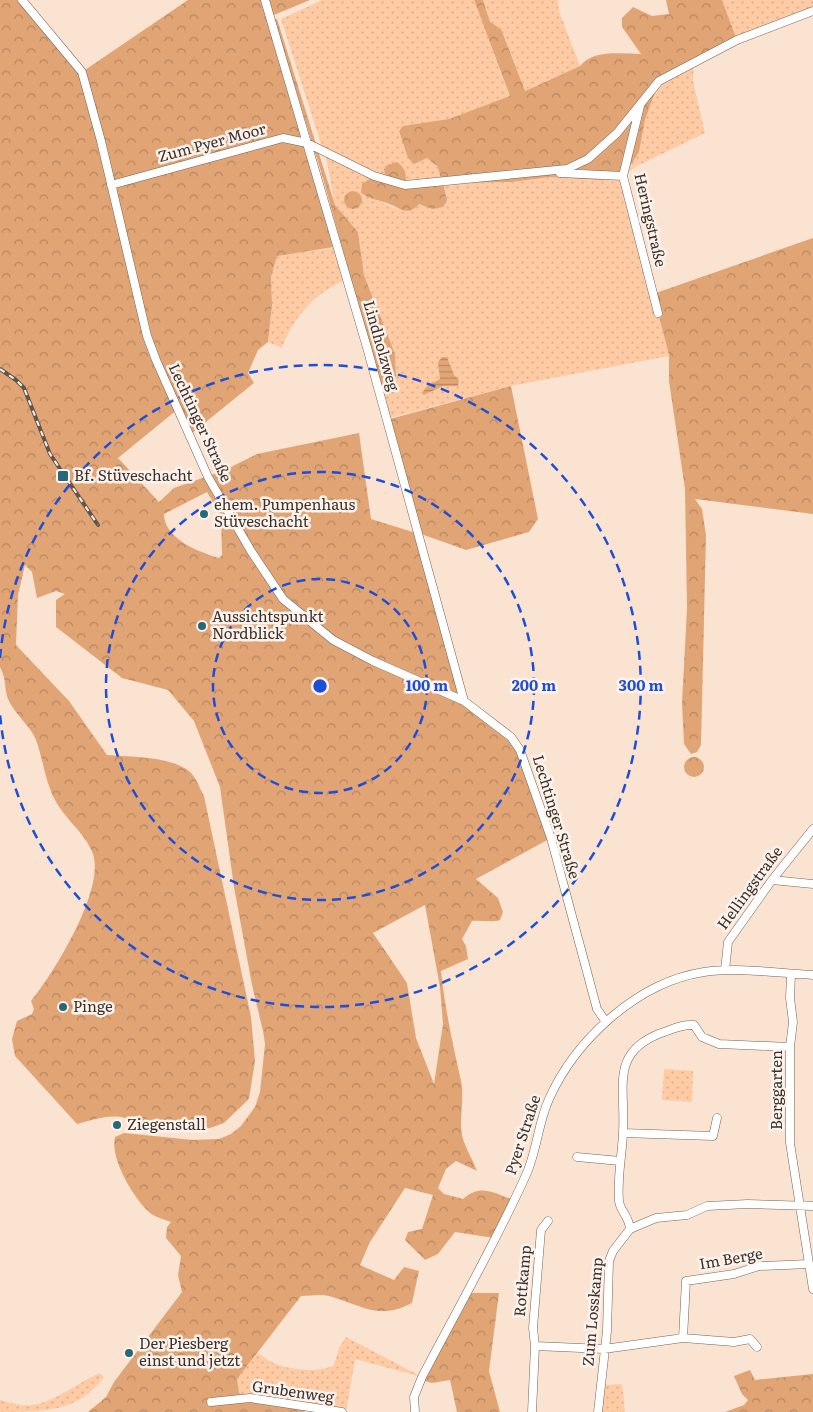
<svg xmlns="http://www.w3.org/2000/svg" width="813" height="1412" font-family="Literata,serif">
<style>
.grass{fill:url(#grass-dots);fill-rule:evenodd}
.forest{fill:url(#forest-crowns);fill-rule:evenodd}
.water{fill:url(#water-rules)}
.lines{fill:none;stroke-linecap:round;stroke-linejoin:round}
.minor-casing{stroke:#776354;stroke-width:9}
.minor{stroke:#fff;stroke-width:8}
.rail-casing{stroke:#60544b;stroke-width:4}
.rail{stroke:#fdf3ec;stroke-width:2;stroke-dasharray:5.5;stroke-linecap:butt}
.ring{fill:none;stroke:#1d4ed8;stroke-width:2.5;stroke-dasharray:9 6}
.poi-dot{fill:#25687a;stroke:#fdf3ec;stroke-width:2}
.labels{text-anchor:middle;stroke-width:5;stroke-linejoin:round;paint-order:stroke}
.street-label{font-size:15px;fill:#3a312a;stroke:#fdf3ec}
.poi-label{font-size:15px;fill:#3a312a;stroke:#fdf3ec;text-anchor:start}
.centre{fill:#1d4ed8;stroke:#fdf3ec;stroke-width:2.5}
.ring-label{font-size:15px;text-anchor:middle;font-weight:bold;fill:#1d4ed8;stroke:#fdf3ec;stroke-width:5;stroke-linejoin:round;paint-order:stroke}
</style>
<defs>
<pattern id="grass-dots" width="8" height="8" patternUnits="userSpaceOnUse" patternTransform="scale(1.25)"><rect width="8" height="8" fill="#ffcba5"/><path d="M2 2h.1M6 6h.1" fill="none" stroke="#dbaf8e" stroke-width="1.8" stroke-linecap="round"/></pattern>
<pattern id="forest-crowns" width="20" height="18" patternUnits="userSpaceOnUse" patternTransform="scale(1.25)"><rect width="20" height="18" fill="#e1a475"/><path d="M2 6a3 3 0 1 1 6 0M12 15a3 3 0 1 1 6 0" fill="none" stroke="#b78660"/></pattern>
<pattern id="water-rules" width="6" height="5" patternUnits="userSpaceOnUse" patternTransform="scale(1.25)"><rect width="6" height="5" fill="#e2a576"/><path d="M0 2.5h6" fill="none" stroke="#b88761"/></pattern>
</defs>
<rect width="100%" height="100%" fill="#fbe3d2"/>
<path class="grass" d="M322,0h152l36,97 -61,22 -45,7 -5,5 9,27 6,5 13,-5 11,9 58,15 53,-5 51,3 23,-4 16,-24 6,-32 14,-39 35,-19 -1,19 12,52 -70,34 -12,9 46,180 -158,30 -122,32 -7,-28 -2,-75 -16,-40 -6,-43 -23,-27 -10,-53 -3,-5 -41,-128zM387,174l18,11 27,24 -13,-5 -22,5 -36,-16 25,-13z
M483,0h75l1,11 21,55 -56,25 -23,-62 -11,-7z
M722,0h91v11l-76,29z
M333,248l10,33c-29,13 -50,37 -61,67l-14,-6 4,-37 -1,-28 6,-22z
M664,1069l29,2 -1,31 -30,-2z
M346,1337l76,40 -67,-18 -9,53 -96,-14 -11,-5 -3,-14 22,-26c6,4 13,10 21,12 14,5 42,8 55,0l5,-17z
M100,1373l4,4c-25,35 -61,35 -104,35v-12c9,2 22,7 32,5 21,-2 47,-23 68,-32z
M622,1384l3,28h-23l2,-27z"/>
<path class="forest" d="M0,0h22l60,72 106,-72h122l-41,17 65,230 -57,9 -6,21 1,28 -4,37 -10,8 -10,23 6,10 -63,51 -13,-25 -60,49 41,44 15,-14 51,-18 32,-16 102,-21 12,86 45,14 48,168 47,36 40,101 -75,41 22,19 5,14 -3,8c-9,3 -19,0 -28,1l-10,18 4,7 2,13 -27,12c4,38 12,74 20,110 4,18 -3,39 2,58 3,10 10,21 14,32l-21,-10 -10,8 -8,19 6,6 19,5c18,-16 30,-6 51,1l-20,38 -39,-6 -17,22 -13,6 -20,-20 3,-8 14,-3 11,-34 -28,-7 -35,54 -10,23 34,15 10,-13 15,4 -7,32c-34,18 -50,2 -83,-7 -9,-2 -19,0 -28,0l-64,83 2,14 11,5 55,8v6h-217l18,-15 8,-15 68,-90 -4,-17 3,-19 -15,-18 1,-11 4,-5c-8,-3 -18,-5 -24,-12 -15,-15 -37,-52 -32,-73l9,-4 69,7 26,-1 12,-5 10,-8 14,-19 5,-15 5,-48 -2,-13 -11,-46 -18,-98 -14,-100 -26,-66 -26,-31 -46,-12 -66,-51v-27l9,-6 -9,-3 -19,7 -5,-26 -7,-7 -7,30 -2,50 53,56 38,54c23,2 65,1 83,17 6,5 10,17 14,24l47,221 4,44 -6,38 -25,24 -14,5 -15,3 -28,-2 -14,2 -17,-4c-11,-19 -42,-7 -59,-3l-62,-68 -3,-17 5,-18 15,-7 2,-5 -3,-8c23,-28 74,-111 62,-147 -8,-22 -29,-35 -39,-56 -9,-18 -11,-39 -18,-58 -6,-15 -21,-25 -28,-41 -4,-10 -1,-19 -8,-32zM207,492l14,23 1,40 -3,3c-20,-6 -55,-19 -55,-44zM425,905l15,82 3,37 -9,60 -18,-46 -9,-55 -34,-50z
M474,0h9l7,22 11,7 24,62 55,-25c14,-17 41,-12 61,-12l-19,-27v-9l11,-11 19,9 17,-2 -3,-14h56l15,40 -78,41 -14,39 -6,32 -16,24 -23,4 -51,-3 -38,5 -68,1 4,18 -4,6 -11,2 -13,-5c-11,13 -19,4 -32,-1 -9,-3 -17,-4 -26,-10l1,-9 12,-8 12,4 -2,-11 3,-4 10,-3c9,7 10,12 8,23l37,-2 -4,-16 -11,-9 -13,6 -6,-6 -9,-27 4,-5 46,-7 61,-23z
M274,19h3l58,186 23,27 6,43 31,79 1,28 -14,8 -60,-215z
M344 200a9 9 0 1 1 18 0a9 9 0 1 1-18 0Z
M813,238v276l-118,-15 7,10 4,26 -5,210 -4,7 -6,2 -7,-10 -2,-41 5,-95 -2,-119 -16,-108v-26l-16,-61z
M511,386l27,133 -9,13 -63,18 -45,-16 -31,-115z
M684 767a10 10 0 1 1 20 0a10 10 0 1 1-20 0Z
M465,1293h34l-10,78 11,41h-43l-7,-32 -18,3 -11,-3z
M750,1370l5,10 58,-6v38h-88l19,-7 4,-5 -6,-6 -8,-18z"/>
<path class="water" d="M442,357h5l7,18 5,5 -1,6h-15l-19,9 -2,-2 5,-7 13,-7 -2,-17z"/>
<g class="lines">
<defs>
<path id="minor" d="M22,0l60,72 19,69 46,195 9,24 52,117 43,74 32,48 50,41 40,21 91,40 47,36 9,13 31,88 46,171 9,13
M265,0l103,351 96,350
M640,106l-17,70 35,137
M560,173l63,3
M111,185l172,-47 24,5 67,33 31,9 162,-16 21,-10 29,-26 42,-52 78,-41 76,-29
M772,880l41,4
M725,970l3,-28 44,-62 41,-51
M791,974l-1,24 3,24 -3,25v96l23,146
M623,1133l90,3 4,-18
M577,1157l43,4
M548,1221l-7,9 -8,98 2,18 69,3 79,-11 51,4 16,-3 7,8
M630,1229c-1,-13 -10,-18 -11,-28 -2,-23 3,-45 4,-68 3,-45 -14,-80 38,-100 12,-4 21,-9 33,-8l8,12 17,7 71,3
M683,1338l3,-57 48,-7 25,-8 50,-2
M211,1402l39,-4 92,14
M415,1412l-1,-15 8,-20c35,-67 73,-133 104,-202 11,-24 12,-52 23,-76 27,-60 89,-117 155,-127 35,-5 73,1 109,3
M532,1412l3,-66
M598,1412l9,-81 2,-70 4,-10 17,-22 26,-11 31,-3 20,-9 41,-2 65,2"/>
</defs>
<use href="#minor" class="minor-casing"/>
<use href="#minor" class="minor"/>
<defs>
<path id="rail" d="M0,369l16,11 8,8 26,66 48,71"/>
</defs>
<use href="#rail" class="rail-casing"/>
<use href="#rail" class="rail"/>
</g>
<g class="ring">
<circle cx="320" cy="686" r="107"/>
<circle cx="320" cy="686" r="214"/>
<path d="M0 658A321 321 0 1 1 0 714"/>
</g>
<g class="poi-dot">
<rect x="57" y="470" width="12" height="12" rx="2.5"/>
<circle cx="204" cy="514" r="5"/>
<circle cx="202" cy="626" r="5"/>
<circle cx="63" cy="1007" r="5"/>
<circle cx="117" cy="1125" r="5"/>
<circle cx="129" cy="1353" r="5"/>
</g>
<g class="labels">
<g class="street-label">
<text transform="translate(212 143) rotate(-15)" y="5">Zum Pyer Moor</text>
<text transform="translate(650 220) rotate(77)" y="5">Heringstraße</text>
<text transform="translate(381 346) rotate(74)" y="5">Lindholzweg</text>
<text transform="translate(200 423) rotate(65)" y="5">Lechtinger Straße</text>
<text transform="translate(556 817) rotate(73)" y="5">Lechtinger Straße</text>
<text transform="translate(750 888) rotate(-54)" y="5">Hellingstraße</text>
<text transform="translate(777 1090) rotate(-90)" y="5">Berggarten</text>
<text transform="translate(523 1135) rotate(-72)" y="5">Pyer Straße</text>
<text transform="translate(731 1259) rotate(-10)" y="5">Im Berge</text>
<text transform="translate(523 1281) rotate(-85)" y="5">Rottkamp</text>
<text transform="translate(593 1312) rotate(-85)" y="5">Zum Losskamp</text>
<text transform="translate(293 1392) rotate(8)" y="5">Grubenweg</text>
</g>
<g class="poi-label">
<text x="74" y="481">Bf. Stüveschacht</text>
<text x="214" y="510">ehem. Pumpenhaus<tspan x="214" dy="17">Stüveschacht</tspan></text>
<text x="212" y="622">Aussichtspunkt<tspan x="212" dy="17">Nordblick</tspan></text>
<text x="73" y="1012">Pinge</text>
<text x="127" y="1130">Ziegenstall</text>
<text x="139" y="1349">Der Piesberg<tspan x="139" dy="17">einst und jetzt</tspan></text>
</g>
</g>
<circle cx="320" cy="686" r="8" class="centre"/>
<g class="ring-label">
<text x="427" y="691">100 m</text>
<text x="534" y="691">200 m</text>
<text x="641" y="691">300 m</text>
</g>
</svg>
